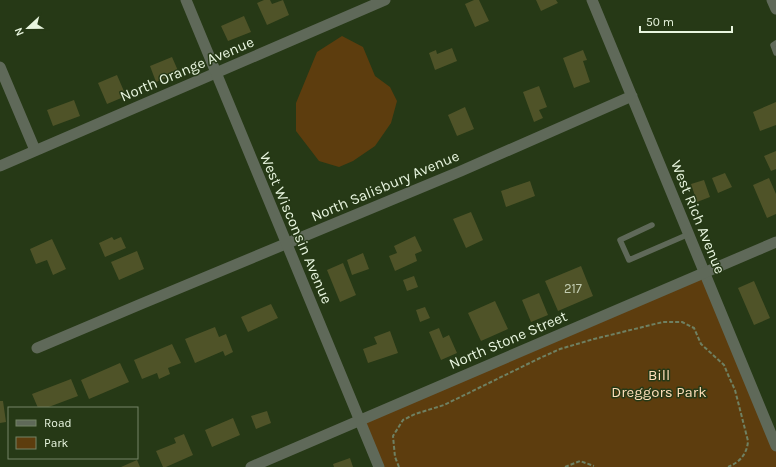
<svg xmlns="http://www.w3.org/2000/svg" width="776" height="467" font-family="Karla,sans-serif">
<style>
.green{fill:#5d3d0e}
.building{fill:#4f5328}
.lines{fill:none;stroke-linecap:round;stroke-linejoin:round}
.path{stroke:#6f8062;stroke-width:2;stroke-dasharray:4 2;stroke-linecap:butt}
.service{stroke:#5f6959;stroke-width:5.5}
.minor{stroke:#5f6959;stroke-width:11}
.tertiary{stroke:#5f6959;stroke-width:11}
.labels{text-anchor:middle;stroke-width:3;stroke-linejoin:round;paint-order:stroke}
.number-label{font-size:13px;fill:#c2ccb1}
.street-label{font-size:15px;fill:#e8f5df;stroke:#263916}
.park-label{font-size:15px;fill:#fedfb9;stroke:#263916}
</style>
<rect width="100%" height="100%" fill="#263916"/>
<path class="green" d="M342,36l21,11 12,29 15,11 7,14 -6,22 -16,23 -22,15 -14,6 -20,-6 -23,-30v-28l21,-51z
M705,273l71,173v21h-397l-19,-47z"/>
<path class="building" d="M264,0h6l2,4 11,-4 6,15 -22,10 -10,-22z
M474,0h5l10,21 -14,6 -10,-23z
M536,0h20l2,3 -17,8z
M244,16l7,16 -23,9 -7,-15z
M452,48l5,13 -22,9 -6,-17 7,-3 1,4z
M583,50l4,10 -4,1 7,21 -16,6 -11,-30z
M172,57l7,16 -23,9 -6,-16z
M117,75l9,21 -19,8 -9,-21z
M539,86l8,21 -8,3 4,8 -9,4 -11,-30z
M74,100l6,16 -27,10 -6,-16z
M776,102v23l-16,6 -7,-19z
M465,107l9,22 -17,7 -9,-21z
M776,151v18l-5,2 -7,-15z
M725,173l7,14 -14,6 -6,-15z
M769,178l7,16v20l-9,4 -14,-33z
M704,180l6,17 -13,5 -6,-18z
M530,181l5,15 -29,11 -5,-16z
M471,212l12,28 -17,8 -13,-29z
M415,236l7,15 -7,3 2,7 -22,10 -6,-15 8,-3 -3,-7z
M112,237l2,3 7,-3 5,11 -21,9 -6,-14z
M52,239l14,30 -13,6 -6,-15 -11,4 -6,-15z
M137,251l7,18 -25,11 -8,-18z
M363,253l6,16 -17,6 -5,-15z
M343,263l13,32 -16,7 -13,-32z
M581,266l12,30 -35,15 -13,-30z
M414,276l4,11 -11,4 -4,-11z
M754,281l16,37 -16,7 -16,-37z
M539,293l9,22 -17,7 -9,-22z
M495,301l13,28 -27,12 -13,-28z
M271,304l7,14 -30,14 -7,-15z
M425,307l5,11 -10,4 -4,-12z
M215,327l4,10 7,-3 7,18 -8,4 -2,-5 -28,12 -10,-24z
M439,328l4,10 6,-3 8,18 -16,7 -12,-28z
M390,331l8,22 -30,10 -5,-14 14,-5 -3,-7z
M172,344l9,19 -13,5 2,6 -11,5 -2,-6 -15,6 -8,-19z
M120,363l9,19 -40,17 -8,-19z
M71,379l7,17 -32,12h-8l-6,-14z
M0,401h3l3,21 -6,1z
M267,411l4,12 -15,6 -5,-13z
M233,418l7,17 -28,12 -7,-17z
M184,434l9,21 -27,12h-3l-7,-16 20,-8 -2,-5z
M350,458l3,9h-19l-1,-3z
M137,460l3,7h-19z"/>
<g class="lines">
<path class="path" d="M399,467l-4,-10 -2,-21 10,-16 12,-6 29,-9 96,-47 20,-9 34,-10 69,-17h19l12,6 7,16 23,21 5,12 6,13 13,51c-1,13 -8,21 -20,26
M565,467l15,-6 14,5"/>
<path class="service" d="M776,43l-3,2 3,8
M652,225l-32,15 9,20 60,-26"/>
<path class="minor" d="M592,0l184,446
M772,0l4,9
M0,67l35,83
M0,166l385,-166
M37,348l104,-44 320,-133 171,-75"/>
<path class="tertiary" d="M186,0l193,467
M251,467l525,-225"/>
</g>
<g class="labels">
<g class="number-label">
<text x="573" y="293">217</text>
</g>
<g class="street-label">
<text transform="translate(187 69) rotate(-23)" y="5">North Orange Avenue</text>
<text transform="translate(385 186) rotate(-23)" y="5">North Salisbury Avenue</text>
<text transform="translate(698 217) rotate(68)" y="5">West Rich Avenue</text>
<text transform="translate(296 228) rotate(67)" y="5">West Wisconsin Avenue</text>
<text transform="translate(508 340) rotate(-23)" y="5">North Stone Street</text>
</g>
<g class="park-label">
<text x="659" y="380">Bill<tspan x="659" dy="17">Dreggors Park</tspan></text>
</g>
</g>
<rect x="8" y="407" width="130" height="52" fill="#263916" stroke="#748466"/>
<rect x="16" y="420" width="20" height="6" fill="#5f6959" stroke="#748466"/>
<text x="44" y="427" font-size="12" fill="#e8f5df">Road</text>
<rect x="16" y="437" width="20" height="12" fill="#5d3d0e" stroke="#748466"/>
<text x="44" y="447" font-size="12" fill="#e8f5df">Park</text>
<g transform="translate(28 28) rotate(248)" stroke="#263916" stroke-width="3" paint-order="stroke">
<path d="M0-3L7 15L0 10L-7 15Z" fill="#e8f5df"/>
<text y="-6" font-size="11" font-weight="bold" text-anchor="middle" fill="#e8f5df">N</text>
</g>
<path d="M640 26v6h92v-6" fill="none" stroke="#e8f5df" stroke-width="2"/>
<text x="646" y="26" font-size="12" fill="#e8f5df" stroke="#263916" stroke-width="3" paint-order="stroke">50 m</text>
</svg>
